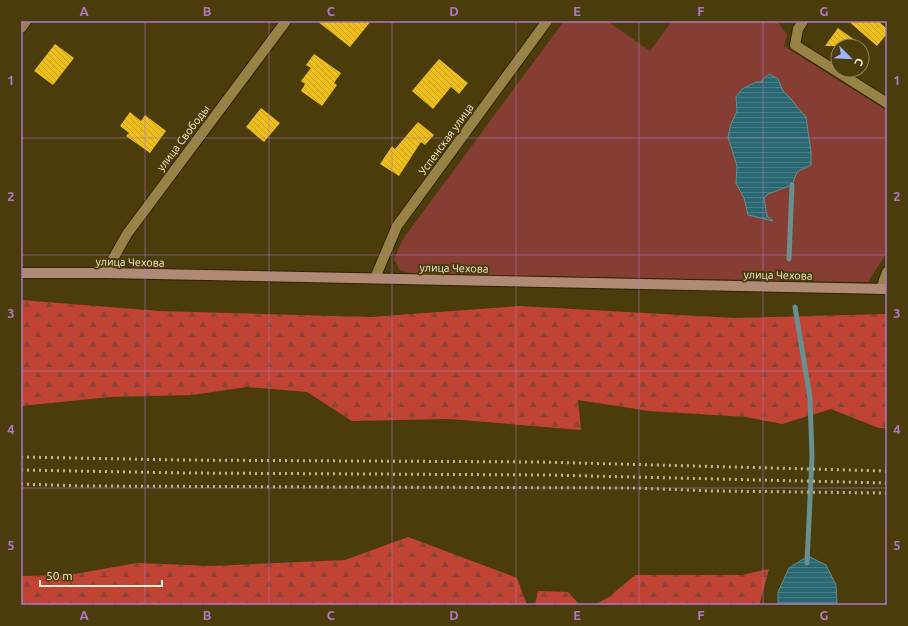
<svg xmlns="http://www.w3.org/2000/svg" width="908" height="626" font-family="Ubuntu,sans-serif">
<style>
.green{fill:#863d33;fill-rule:evenodd}
.forest{fill:url(#forest-firs)}
.water{fill:url(#water-rules);stroke:#67908e}
.lines{fill:none;stroke-linecap:round;stroke-linejoin:round}
.stream{stroke:#67908e;stroke-width:5}
.building{fill:url(#building-back-hatch)}
.street-casing{stroke:#2e2303;stroke-width:12}
.secondary-casing{stroke:#2e2303;stroke-width:12}
.street{stroke:#988347;stroke-width:10}
.secondary{stroke:#b18a76;stroke-width:10}
.rail{stroke:#c2b692;stroke-width:3;stroke-dasharray:2 4;stroke-linecap:butt}
.grid{fill:none;stroke:#ad7ac6;stroke-width:1;stroke-opacity:0.55}
.labels{text-anchor:middle;stroke-width:4;stroke-linejoin:round;paint-order:stroke}
.street-label{font-size:11px;fill:#f9eed0;stroke:#4b3c0c}
.neatline{fill:none;stroke:#ad7ac6;stroke-width:1.5}
.grid-label{font-size:13px;text-anchor:middle;font-weight:bold;fill:#ad7ac6}
</style>
<defs>
<pattern id="forest-firs" width="22" height="20" patternUnits="userSpaceOnUse"><rect width="22" height="20" fill="#c04334"/><path d="M5 1l3.5 6h-7zM16 11l3.5 6h-7z" fill="#8b4538"/></pattern>
<pattern id="water-rules" width="6" height="5" patternUnits="userSpaceOnUse"><rect width="6" height="5" fill="#296872"/><path d="M0 2.5h6" fill="none" stroke="#497e85"/></pattern>
<pattern id="building-back-hatch" width="6" height="6" patternUnits="userSpaceOnUse"><rect width="6" height="6" fill="#eebf1c"/><path d="M-1 5l2 2M0 0l6 6M5-1l2 2" fill="none" stroke="#c5a124"/></pattern>
</defs>
<rect width="100%" height="100%" fill="#4b3c0c"/>
<path class="green" d="M564,21h43l43,30 22,-30h105l10,14 -3,11 103,65v141l-19,30 -456,-8 -12,-4 -6,-11 9,-20zM778,79l5,12 23,26 5,35v12l-14,8 -6,13 -23,9 -4,4 3,18 5,4 -24,-5 -4,-17 -8,-15 1,-17 -9,-29 3,-13 6,-13 -1,-14 26,-14z"/>
<path class="forest" d="M21,300l138,11 212,6 148,-11 216,12 152,-4v114h-8l-48,-19 -49,15 -36,-7 -97,-6 -71,-11 3,30 -132,-11 -97,2 -45,-29 -60,-5 -55,8 -82,2 -89,9z
M408,537l109,41 10,27h-506v-29l48,-1 68,-12 75,3 133,-6z
M769,569l-9,34 -2,2h-164l15,-8 26,-22h107z
M538,591l30,1 12,13h-45z"/>
<path class="water" d="M769,74l9,5 5,12 8,8 7,9 8,9 5,35v13l-14,7 -5,13 -24,9 -4,4 3,18 6,5 -25,-6 -4,-17 -8,-15 1,-17 -9,-29 3,-13 6,-13 -1,-14 6,-8 14,-7h6v-2z
M808,556l18,9 10,20 1,20h-59v-13l11,-24z"/>
<g class="lines">
<path class="stream" d="M789,259l3,-74
M795,307l15,91 2,59 -5,106"/>
</g>
<path class="building" d="M317,21h54l-21,26z
M848,21h30l9,8v5l-10,12z
M838,28l25,18h-38z
M55,44l19,14 -21,27 -19,-14z
M314,54l27,19 -7,10 3,2 -15,21 -21,-15 4,-7 -4,-3 10,-13 -5,-3z
M439,59l29,24 -9,11 -8,-7 -18,22 -21,-18z
M261,108l19,15 -16,19 -18,-15z
M130,112l11,9 4,-6 21,16 -16,22 -24,-17 3,-3 -9,-7z
M418,122l16,13 -9,10 -4,-3 -22,34 -19,-12 12,-18 3,3z"/>
<g class="lines">
<defs>
<path id="street" d="M803,21l-5,8 -3,16 92,58
M21,28l5,-7
M105,273l22,-39 159,-213
M375,278l22,-52 150,-205
M881,289l6,-17"/>
<path id="secondary" d="M21,273h84l782,16"/>
</defs>
<use href="#street" class="street-casing"/>
<use href="#secondary" class="secondary-casing"/>
<use href="#street" class="street"/>
<use href="#secondary" class="secondary"/>
<path class="rail" d="M21,457l158,3 361,2 347,9
M21,470l165,3 362,2 339,8
M21,484l63,2 550,2 80,3 173,2"/>
</g>
<path class="grid" d="M145,21v584M269,21v584M392,21v584M516,21v584M639,21v584M763,21v584M21,138h866M21,255h866M21,371h866M21,488h866"/>
<g class="labels">
<g class="street-label">
<text transform="translate(183 138) rotate(-53)" y="4">улица Свободы</text>
<text transform="translate(446 139) rotate(-54)" y="4">Успенская улица</text>
<text transform="translate(130 262) rotate(1)" y="4">улица Чехова</text>
<text transform="translate(454 268) rotate(1)" y="4">улица Чехова</text>
<text transform="translate(778 275) rotate(1)" y="4">улица Чехова</text>
</g>
</g>
<rect width="908" height="626" fill="none" stroke="#4b3c0c" stroke-width="44"/>
<g transform="translate(850 58) rotate(114)"><circle r="19" fill="#4b3c0c" stroke="#91835a"/>
<path d="M0-3L7 15L0 10L-7 15Z" fill="#9db4fd"/>
<text y="-6" font-size="11" font-weight="bold" text-anchor="middle" fill="#f9eed0">С</text>
</g>
<path d="M40 580v6h122v-6" fill="none" stroke="#f9eed0" stroke-width="2"/>
<text x="46" y="580" font-size="12" fill="#f9eed0" stroke="#4b3c0c" stroke-width="3" paint-order="stroke">50 m</text>
<rect x="22" y="22" width="864" height="582" class="neatline"/>
<g class="grid-label">
<text x="84" y="16">A</text>
<text x="207" y="16">B</text>
<text x="331" y="16">C</text>
<text x="454" y="16">D</text>
<text x="577" y="16">E</text>
<text x="701" y="16">F</text>
<text x="824" y="16">G</text>
<text x="11" y="85">1</text>
<text x="897" y="85">1</text>
<text x="11" y="201">2</text>
<text x="897" y="201">2</text>
<text x="11" y="318">3</text>
<text x="897" y="318">3</text>
<text x="11" y="434">4</text>
<text x="897" y="434">4</text>
<text x="11" y="550">5</text>
<text x="897" y="550">5</text>
<text x="84" y="620">A</text>
<text x="207" y="620">B</text>
<text x="331" y="620">C</text>
<text x="454" y="620">D</text>
<text x="577" y="620">E</text>
<text x="701" y="620">F</text>
<text x="824" y="620">G</text>
</g>
</svg>
